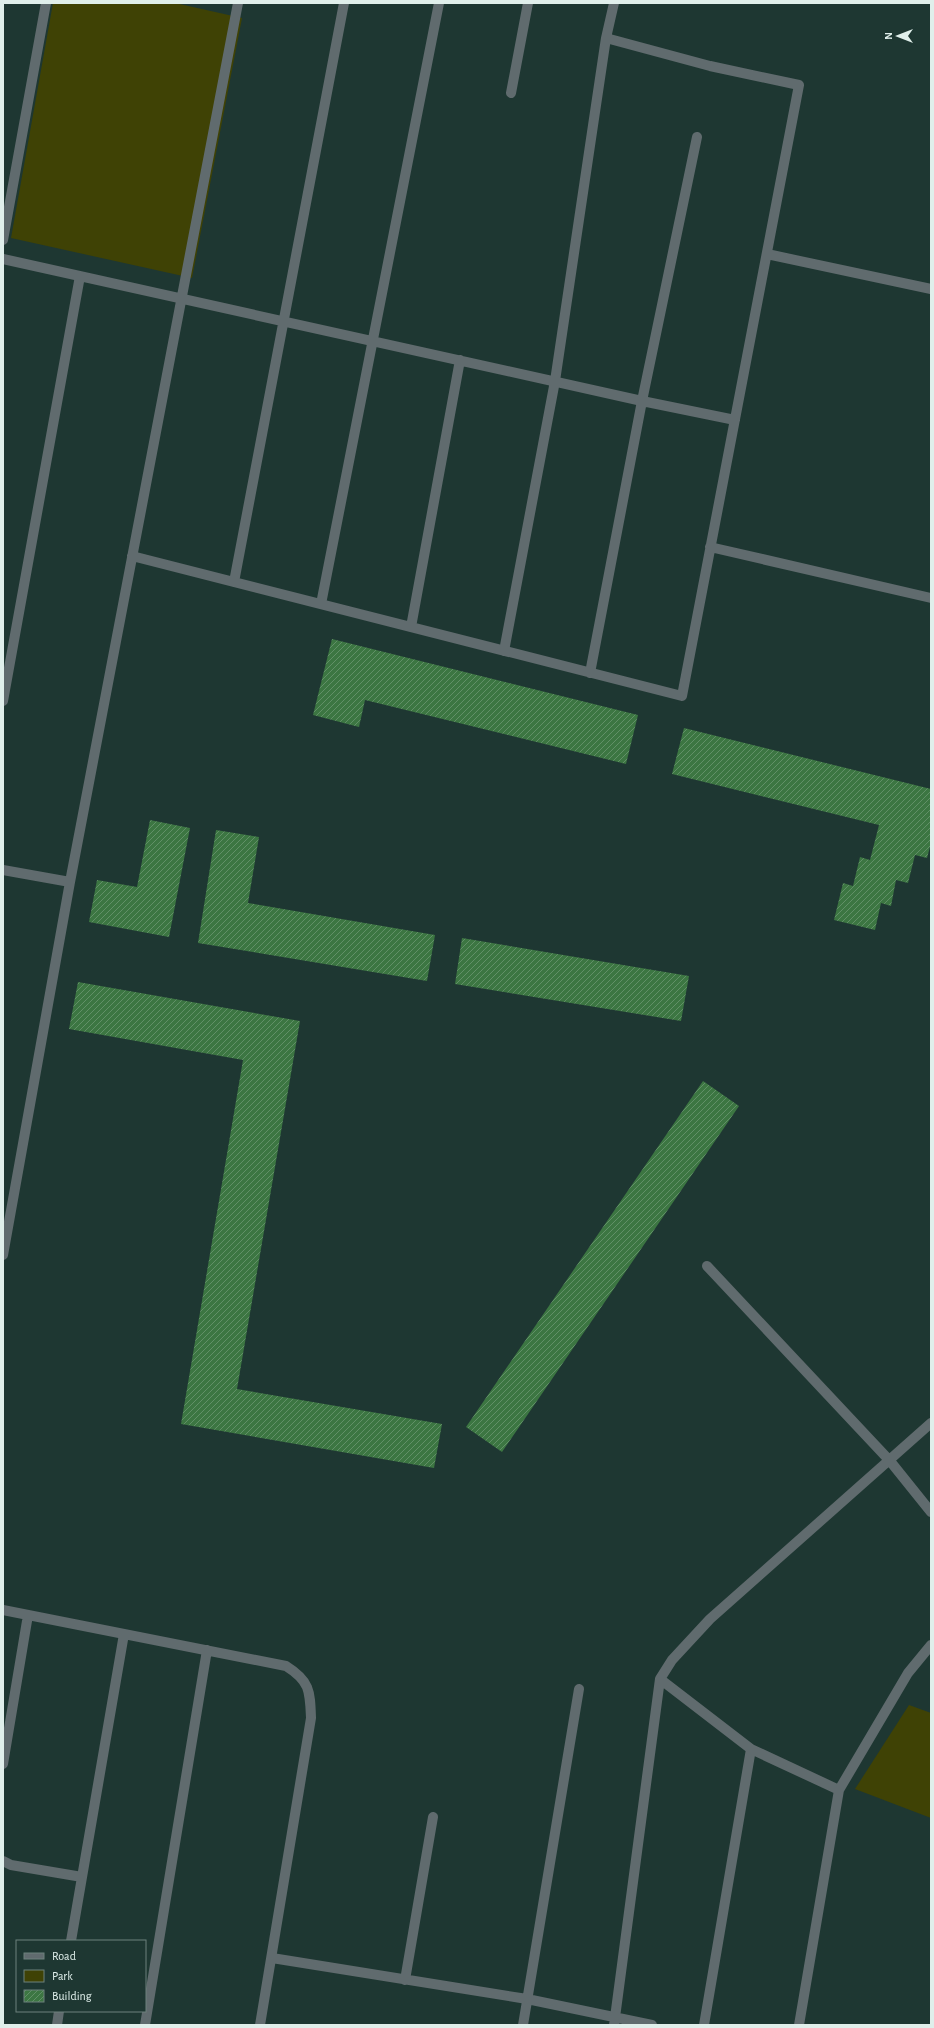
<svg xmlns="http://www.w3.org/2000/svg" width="934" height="2028" font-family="'Alegreya Sans',sans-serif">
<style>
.green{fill:#3f4205}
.building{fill:url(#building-hatch)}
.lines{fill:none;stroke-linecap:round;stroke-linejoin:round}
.minor{stroke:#606b6e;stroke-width:10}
</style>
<defs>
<pattern id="building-hatch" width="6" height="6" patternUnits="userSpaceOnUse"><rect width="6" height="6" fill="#3c7642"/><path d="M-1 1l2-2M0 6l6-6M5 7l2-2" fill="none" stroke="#619067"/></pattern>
</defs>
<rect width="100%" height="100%" fill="#1e3732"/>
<path class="green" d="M53,3h122l67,15 -50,260 -181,-40z
M909,1705l22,8v105l-76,-29z"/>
<path class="building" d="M332,639l306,76 -12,49 -261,-64 -6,27 -46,-12z
M684,728l247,61v54l-4,15 -12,-3 -7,28 -12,-3 -5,26 -10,-3 -6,27 -41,-10 9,-37 10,3 7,-29 10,3 9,-35 -207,-51z
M150,820l40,8 -21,109 -80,-15 8,-42 40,7z
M216,830l43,7 -11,66 187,32 -8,46 -229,-38z
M462,938l227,38 -8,45 -226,-37z
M78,982l222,39 -63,368 205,35 -8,44 -253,-44 62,-364 -174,-31z
M703,1081l36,25 -237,346 -36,-25z"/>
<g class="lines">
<path class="minor" d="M511,93l17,-90
M3,240l43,-237
M767,254l164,35
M3,259l639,142 93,19
M710,547l221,51
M132,556l550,140 117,-611 -89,-19 -104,-28
M234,582l110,-579
M321,604l118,-601
M411,627l49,-267
M504,651l51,-270 51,-343 8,-35
M590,673l52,-272 55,-264
M3,701l77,-425
M3,870l67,12
M3,1255l67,-373 168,-879
M707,1266l183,195 41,51
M3,1610l283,56c24,15 24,25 25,52l-51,307
M660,1679l91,70 88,41
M3,1764l25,-149
M3,1861l8,4 71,12
M71,1941l53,-307
M272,1958l255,41 125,26
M405,1980l28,-163
M57,2025l2,-14
M145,2025l62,-375
M523,2025l56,-336
M614,2025l46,-346 12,-19 38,-41 221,-196
M704,2025l47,-276
M799,2025l40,-235 69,-117 23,-28"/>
</g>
<rect width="934" height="2028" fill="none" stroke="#e0efeb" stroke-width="8"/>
<rect x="16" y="1940" width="130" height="72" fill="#1e3732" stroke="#6c817c"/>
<rect x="24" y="1953" width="20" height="6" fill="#606b6e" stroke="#6c817c"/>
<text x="52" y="1960" font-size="12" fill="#e0efeb">Road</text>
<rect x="24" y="1970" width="20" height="12" fill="#3f4205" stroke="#6c817c"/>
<text x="52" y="1980" font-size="12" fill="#e0efeb">Park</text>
<rect x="24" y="1990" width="20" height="12" fill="url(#building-hatch)" stroke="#6c817c"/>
<text x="52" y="2000" font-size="12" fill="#e0efeb">Building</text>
<g transform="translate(898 36) rotate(270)" stroke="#1e3732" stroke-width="3" paint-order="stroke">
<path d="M0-3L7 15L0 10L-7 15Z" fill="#e0efeb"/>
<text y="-6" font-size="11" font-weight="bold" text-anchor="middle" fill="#e0efeb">N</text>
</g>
</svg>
